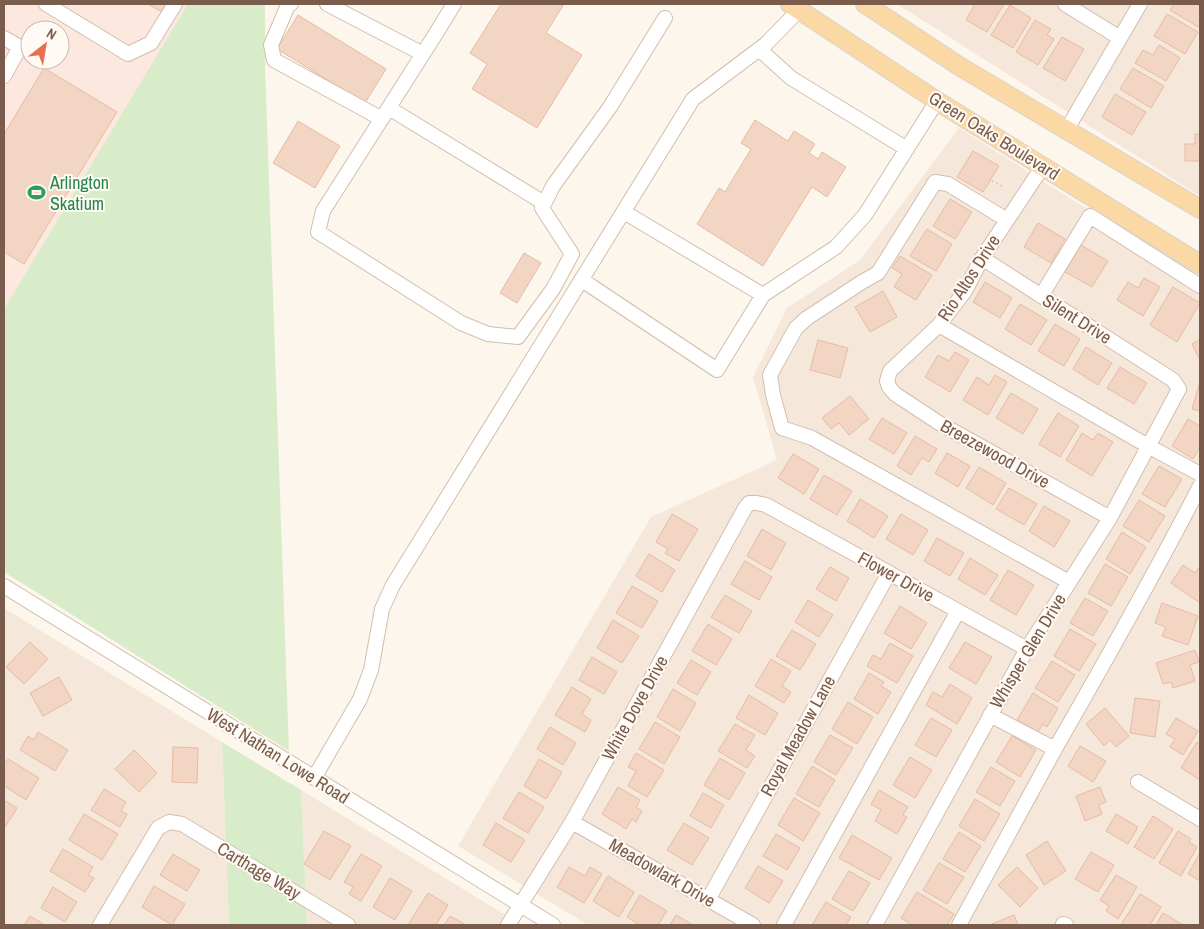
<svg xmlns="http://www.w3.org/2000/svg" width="1204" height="929" font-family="'Archivo Narrow',sans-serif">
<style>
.residential{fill:#f5e8da}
.commercial{fill:#fde8e0;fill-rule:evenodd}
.green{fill:#d8ecc9}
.building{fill:#f3d5c3;stroke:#e6bba3}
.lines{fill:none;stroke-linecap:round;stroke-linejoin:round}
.minor-casing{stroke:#d1beb0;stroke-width:16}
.major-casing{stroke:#dad1cd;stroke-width:20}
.path{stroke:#d9b8a5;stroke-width:2.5;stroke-dasharray:1 4;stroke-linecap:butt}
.minor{stroke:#fff;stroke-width:14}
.major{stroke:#fbd9a5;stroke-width:18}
.labels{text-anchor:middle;stroke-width:4;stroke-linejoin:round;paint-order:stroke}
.street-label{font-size:18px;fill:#7a5c4d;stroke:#fffaf3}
.leisure-label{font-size:18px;fill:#27864d;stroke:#fffaf3;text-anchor:start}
</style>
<rect width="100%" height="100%" fill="#fdf6ec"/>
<path class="residential" d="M897,4h303v192z
M959,128l241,152v645h-612l-130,-79 193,-329 126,-57 -24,-83 34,-69 73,-48z
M4,608l218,134 7,183h-225z
M301,790l221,135h-215z"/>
<path class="commercial" d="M4,4h185l-185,305zM30,30h30v30h-30z"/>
<path class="green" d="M188,4h77v63l24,684 -285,-179v-263z
M222,742l79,48 6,135h-78z"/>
<path class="building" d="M148,4h19l-5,8z
M501,4h63l-18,29 36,22 -45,73 -65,-39 15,-25 -17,-11z
M975,4h29l-17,28 -21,-12z
M1174,4h26v24l-30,-18z
M1010,5l21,13 -18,30 -22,-13z
M1167,14l31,18 -13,22 -31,-18z
M298,15l88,54 -21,34 -88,-54z
M1035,20l16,9 -4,6 7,4 -16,26 -22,-13z
M1062,37l22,12 -19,32 -22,-13z
M1159,45l21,13 -14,23 -31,-18 8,-13 10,5z
M44,68l73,44 -93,152 -20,-12v-118z
M1133,68l31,18 -13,22 -31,-19z
M1115,94l31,18 -14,23 -30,-18z
M755,120l33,21 6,-10 21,13 -6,9 9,6 4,-7 24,15 -19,30 -15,-10 -49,79 -66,-42 22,-36 6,4 26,-43 -10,-6z
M298,121l42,25 -25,42 -42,-25z
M1195,134h5v27h-15v-17h10z
M973,151l26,15 -16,26 -26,-15z
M950,199l22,13 -17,27 -22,-13z
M1038,223l27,16 -14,24 -27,-16z
M927,229l25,15 -16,27 -26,-15z
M1081,245l27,16 -16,26 -27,-15z
M524,253l17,10 -24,40 -17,-10z
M900,256l32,19 -16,25 -22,-13 8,-13 -10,-6z
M1144,278l16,9 -17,29 -26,-16 11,-18 10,6z
M985,282l27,16 -12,20 -27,-16z
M1173,287l27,16 -23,39 -27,-17z
M883,291l14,26 -27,15 -15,-25z
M1020,304l27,16 -16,25 -26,-16z
M1055,324l25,15 -16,27 -26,-15z
M1200,339v21l-8,-16z
M818,340l30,8 -8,30 -30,-8z
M1086,347l26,16 -14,22 -25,-16z
M955,352l14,8 -19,32 -25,-15 13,-22 11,6z
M1120,367l27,16 -13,21 -27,-16z
M995,375l12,7 -19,33 -25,-15 14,-23 12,8z
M1200,382v29l-8,-2z
M1011,393l27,16 -15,25 -27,-16z
M850,396l19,23 -20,16 -10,-12 -8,6 -9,-11z
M1058,413l21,13 -19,31 -21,-13z
M882,418l25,15 -13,21 -25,-15z
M1188,419l12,7v21l-7,12 -21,-13z
M1082,433l11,7 5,-7 15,9 -21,34 -26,-16z
M915,436l22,13 -8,13 -7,-4 -11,17 -14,-9z
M947,453l23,13 -12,21 -23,-14z
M793,454l26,15 -15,25 -26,-16z
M1159,466l23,13 -17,28 -23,-13z
M979,467l27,16 -13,22 -27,-17z
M824,475l28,16 -15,24 -27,-16z
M1009,488l28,16 -13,21 -28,-16z
M860,499l28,17 -14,22 -27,-17z
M1139,500l26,16 -16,26 -26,-16z
M1044,506l26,15 -16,26 -25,-16z
M672,514l26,15 -19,32 -14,-8 3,-4 -12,-7z
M901,514l27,16 -15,25 -27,-16z
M762,529l24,14 -15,27 -24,-14z
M1122,532l24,15 -16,27 -24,-15z
M937,538l27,15 -14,23 -26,-15z
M649,554l26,16 -13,22 -26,-16z
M970,558l28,17 -13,20 -27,-16z
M745,561l27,16 -13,23 -28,-16z
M1105,564l23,13 -17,29 -23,-13z
M1183,565l12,8 5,-7v37l-29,-20z
M830,567l19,11 -13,23 -20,-12z
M1008,570l26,15 -18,30 -26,-15z
M632,586l26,15 -16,27 -26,-15z
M725,595l27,16 -13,22 -28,-16z
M1085,598l23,13 -15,25 -23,-13z
M808,600l25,15 -14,22 -24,-15z
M1162,603l36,13 -10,29 -26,-9 4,-9 -11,-4z
M900,606l27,17 -16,26 -27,-16z
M613,620l26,16 -17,27 -25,-15z
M708,624l24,15 -16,26 -24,-14z
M1070,629l26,15 -17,27 -25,-15z
M792,630l24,14 -16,26 -24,-14z
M30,642l18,17 -24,25 -18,-17z
M965,642l27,15 -16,27 -27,-16z
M890,643l23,13 -16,27 -30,-17 6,-11 8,4z
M1195,650l4,12 -9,3 5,16 -22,7 -2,-6 -8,2 -7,-21z
M592,657l25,15 -13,22 -25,-14z
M771,659l20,12 -9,15 9,6 -7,11 -29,-17z
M691,660l20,12 -14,23 -20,-12z
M1052,661l23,14 -17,27 -23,-14z
M869,673l15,9 -3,4 10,6 -13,22 -24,-15z
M59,677l13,23 -29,16 -13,-23z
M950,684l22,14 -15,26 -31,-19 7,-13 9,5z
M572,687l19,12 -9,15 9,6 -6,12 -30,-17z
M673,689l23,14 -16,28 -23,-14z
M1033,693l25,15 -11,19 -4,-3 -5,8 -21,-12z
M749,695l29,18 -13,22 -29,-17z
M1135,698l25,3 -5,36 -25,-4z
M848,702l25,15 -16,27 -25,-15z
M1105,708l24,28 -13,11 -6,-7 -6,6 -18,-22z
M931,718l21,12 -16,27 -21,-12z
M1176,718l22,13 -15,24 -13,-8 5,-8 -9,-5z
M655,722l25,15 -16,27 -25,-15z
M735,724l20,11 -9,15 9,6 -8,12 -29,-17z
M550,727l26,16 -13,22 -26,-16z
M38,732l30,18 -13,21 -35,-21 8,-14 6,4z
M830,735l23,13 -17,27 -22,-13z
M1012,736l24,14 -16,27 -24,-15z
M1197,742l3,2v36l-19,-12z
M1080,746l26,15 -13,21 -25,-16z
M173,747l25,1 -1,35 -25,-1z
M134,750l23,23 -18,19 -24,-23z
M636,753l28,17 -17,27 -19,-11 8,-15 -8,-4z
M910,757l22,13 -17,28 -22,-13z
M720,758l25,15 -16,27 -25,-15z
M8,759l31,19 -13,22 -22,-14v-21z
M539,759l23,13 -16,27 -22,-13z
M812,766l23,14 -16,27 -23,-13z
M991,767l24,14 -15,25 -24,-14z
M618,787l22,13 -4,7 6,4 -6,11 -4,-3 -6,10 -24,-15z
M1100,787l6,15 -7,3 3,9 -17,7 -9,-25z
M104,789l22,13 -5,9 6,3 -7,13 -29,-17z
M879,790l29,17 -5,8 4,2 -10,17 -22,-13 6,-11 -10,-6z
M519,792l25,15 -16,26 -25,-15z
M703,793l21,12 -13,23 -21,-12z
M794,798l26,15 -17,28 -25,-16z
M975,799l25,15 -16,27 -25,-15z
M4,800l13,8 -13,21z
M84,814l34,20 -16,26 -33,-20z
M1116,814l22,13 -10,17 -22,-13z
M1153,816l20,13 -19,30 -20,-12z
M496,823l29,17 -14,22 -28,-17z
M684,823l25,15 -17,27 -25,-15z
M324,831l27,15 -21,34 -26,-16z
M1178,831l13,8 -2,3 8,5 -16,29 -22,-13z
M959,832l22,14 -16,26 -22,-13z
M776,834l24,14 -13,22 -24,-14z
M852,835l40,23 -13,22 -40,-22z
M1047,841l19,30 -22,14 -18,-30z
M63,849l30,18 -5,8 6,3 -9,14 -35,-21z
M1091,852l23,13 -16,27 -23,-13z
M1200,853v28l-12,-7z
M173,854l27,16 -13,21 -27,-16z
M361,854l21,12 -21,35 -12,-7 4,-7 -9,-5z
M939,863l25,14 -17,27 -24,-14z
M758,866l25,15 -14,22 -24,-15z
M569,867l16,9 5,-9 12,7 -18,29 -27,-16z
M1017,867l21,21 -18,19 -22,-22z
M849,871l21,12 -17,28 -21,-12z
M1116,875l21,12 -19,32 -12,-8 3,-5 -9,-6z
M608,876l26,16 -15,25 -26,-16z
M390,878l22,13 -17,29 -22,-13z
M154,886l31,18 -13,21 -30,-18z
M53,887l24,15 -12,20 -24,-14z
M917,892l37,22 -7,11h-35l-11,-7z
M428,893l20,12 -12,20h-28z
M1140,894l21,13 -11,18h-29z
M640,895l27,16 -9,14h-18l-13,-8z
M826,902l25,15 -5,8h-34z
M1163,913l20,12h-27z
M676,915l17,10h-23z
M1014,915l4,10h-29z
M30,916l15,9h-21z
M450,916l16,9h-22z"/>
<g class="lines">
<defs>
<path id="minor" d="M46,4l82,50 23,-11 24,-39
M291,4l-3,1 -17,40 3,15 108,59
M327,4l96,50
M454,4l-19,31 -112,176 -5,21 143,91 27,11 30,3 35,-48 19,-35 -30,-46 11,-22 57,-79 55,-89
M1065,4l55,34
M4,38l16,9 -16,29
M759,49l32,29 116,71
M389,108l155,95
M1067,129l73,-125
M1043,166l-61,92 -17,33 -26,34 -49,46 -3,10 2,6 6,7 44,29 171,95
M624,212l139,83
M1007,220l-59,-36 -13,-2 -57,91 -16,9 -55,36 -11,10 -26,47 3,20 9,33 30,10 257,144
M582,280l135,90 46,-75 73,-48 29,-32 72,-114
M1041,296l49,-80 110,70
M939,325l209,121 52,28
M4,586l549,339
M1055,749c50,-87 99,-174 145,-263
M314,778l46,-79 11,-29 11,-61 11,-24 300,-486 73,-55 33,-34
M1138,782l62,37
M572,822l181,103
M708,900l181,-327
M1063,924l3,1
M100,925l58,-97 11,-6 13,2 166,101
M508,925l64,-103 173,-314 4,-5h8l9,2 261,144
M784,925l174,-314
M875,925l152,-276 83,-131 69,-129 -6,-9 -191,-122
M959,925l96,-176 -65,-34"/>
<path id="major" d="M790,4l147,97 263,163
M865,4l94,62 241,143"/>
</defs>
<use href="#minor" class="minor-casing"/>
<use href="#major" class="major-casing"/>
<path class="path" d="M992,181l10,5"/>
<use href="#minor" class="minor"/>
<use href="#major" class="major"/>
</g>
<defs>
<symbol id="stadium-bare" viewBox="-9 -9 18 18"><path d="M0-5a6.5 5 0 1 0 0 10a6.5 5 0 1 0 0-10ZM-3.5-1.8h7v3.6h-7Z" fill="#2e9e5b" stroke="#fffaf3" stroke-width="2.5" paint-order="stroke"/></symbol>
</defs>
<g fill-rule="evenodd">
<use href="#stadium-bare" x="24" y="180" width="25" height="25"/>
</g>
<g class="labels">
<g class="street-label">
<text transform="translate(994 136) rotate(32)" y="6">Green Oaks Boulevard</text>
<text transform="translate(969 278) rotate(-57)" y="6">Rio Altos Drive</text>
<text transform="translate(1077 319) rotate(32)" y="6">Silent Drive</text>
<text transform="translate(995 454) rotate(29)" y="6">Breezewood Drive</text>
<text transform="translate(896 577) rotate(29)" y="6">Flower Drive</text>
<text transform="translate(1028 651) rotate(-59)" y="6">Whisper Glen Drive</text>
<text transform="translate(635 708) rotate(-61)" y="6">White Dove Drive</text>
<text transform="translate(798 736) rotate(-61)" y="6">Royal Meadow Lane</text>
<text transform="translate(278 756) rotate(32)" y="6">West Nathan Lowe Road</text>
<text transform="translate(259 871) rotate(31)" y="6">Carthage Way</text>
<text transform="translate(662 873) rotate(30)" y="6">Meadowlark Drive</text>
</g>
<g class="leisure-label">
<text x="50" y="189">Arlington<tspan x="50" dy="21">Skatium</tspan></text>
</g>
</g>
<rect width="1204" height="929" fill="none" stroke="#7a5c4d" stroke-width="10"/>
<g transform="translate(45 45) rotate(31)"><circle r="24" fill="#fffaf3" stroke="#cabbb1"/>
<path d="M0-4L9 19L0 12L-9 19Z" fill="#e76f51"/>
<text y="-8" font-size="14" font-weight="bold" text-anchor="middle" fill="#7a5c4d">N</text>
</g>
</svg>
